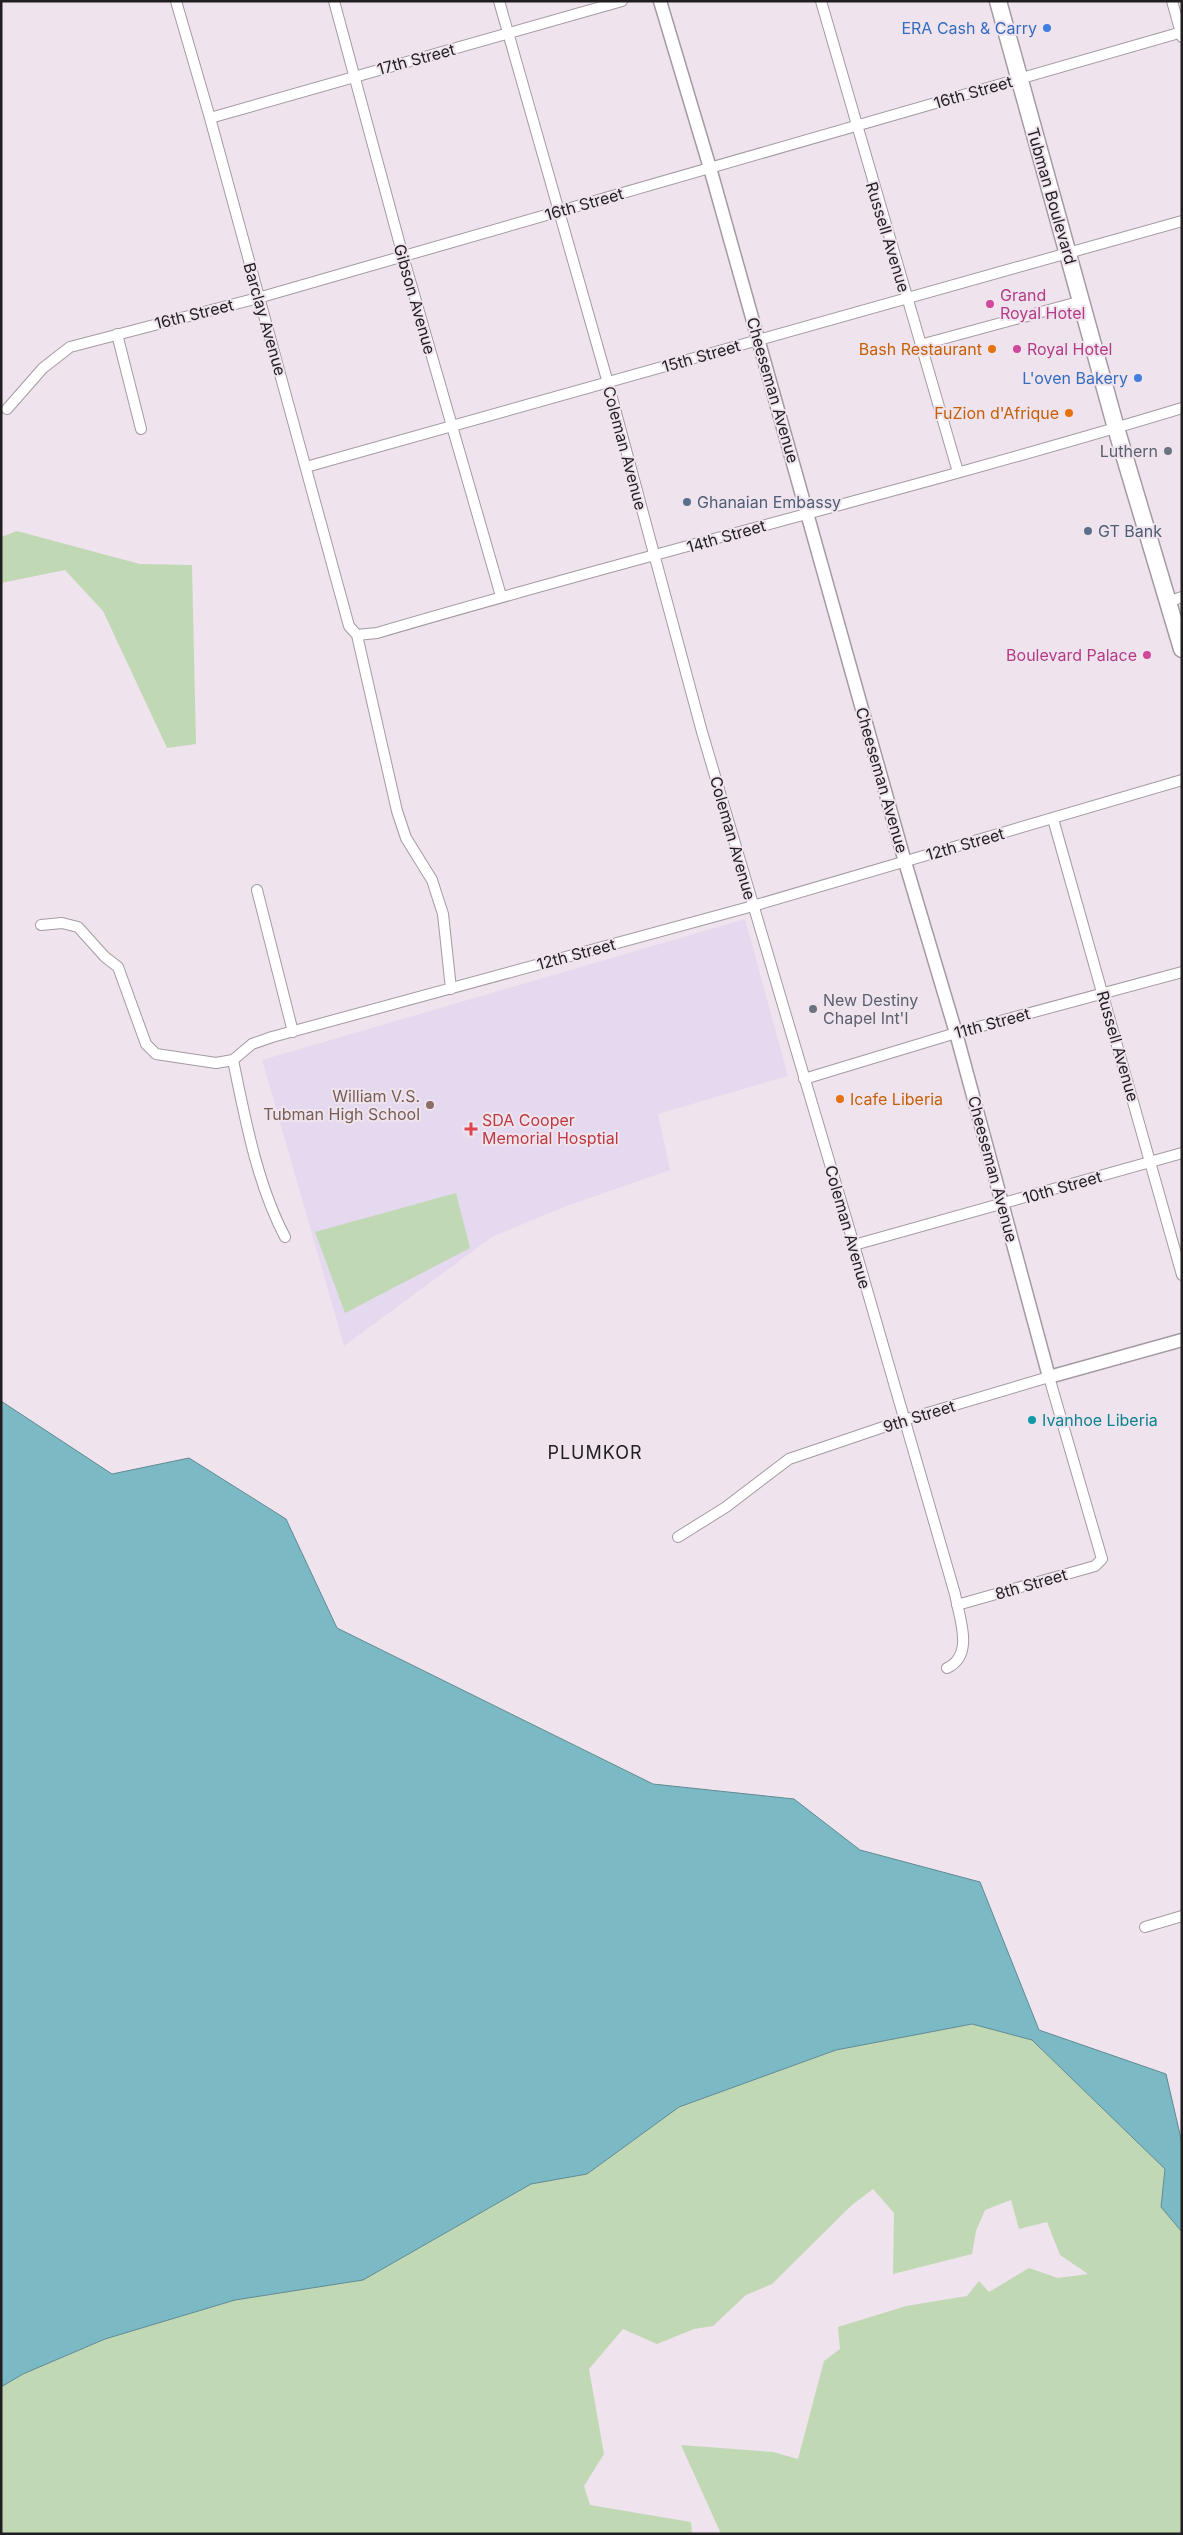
<svg xmlns="http://www.w3.org/2000/svg" width="1183" height="2535" font-family="Inter,sans-serif">
<style>
.medical{fill:#e4d9ee}
.green{fill:#c1d8b5}
.water{fill:#7bb9c5;stroke:#608a94}
.lines{fill:none;stroke-linecap:round;stroke-linejoin:round}
.minor-casing{stroke:#a49aa3;stroke-width:12}
.tertiary-casing{stroke:#a49aa3;stroke-width:15}
.trunk-casing{stroke:#a49aa3;stroke-width:19}
.minor{stroke:#fff;stroke-width:10}
.tertiary{stroke:#fff;stroke-width:12}
.trunk{stroke:#fff;stroke-width:16}
.shop-dot{fill:#3f7fe0;stroke:#efe4ee;stroke-width:2}
.hotel-dot{fill:#d1479c;stroke:#efe4ee;stroke-width:2}
.food-dot{fill:#e8710a;stroke:#efe4ee;stroke-width:2}
.worship-dot{fill:#6b7280;stroke:#efe4ee;stroke-width:2}
.service-dot{fill:#5c6f8a;stroke:#efe4ee;stroke-width:2}
.education-dot{fill:#8d6e63;stroke:#efe4ee;stroke-width:2}
.health-dot{fill:#e0444e;stroke:#efe4ee;stroke-width:2}
.culture-dot{fill:#0f9aa8;stroke:#efe4ee;stroke-width:2}
.labels{text-anchor:middle;stroke-width:4;stroke-linejoin:round;paint-order:stroke}
.shop-label{font-size:16px;fill:#366cbe;stroke:#efe4ee;text-anchor:end}
.street-label{font-size:16px;fill:#211e21;stroke:#efe4ee}
.hotel-label{font-size:16px;fill:#b23c85;stroke:#efe4ee;text-anchor:start}
.food-label{font-size:16px;fill:#c56008;stroke:#efe4ee;text-anchor:end}
.worship-label{font-size:16px;fill:#5b616d;stroke:#efe4ee;text-anchor:end}
.service-label{font-size:16px;fill:#4e5e75;stroke:#efe4ee;text-anchor:start}
.education-label{font-size:16px;fill:#785e54;stroke:#efe4ee;text-anchor:end}
.health-label{font-size:16px;fill:#be3a42;stroke:#efe4ee;text-anchor:start}
.culture-label{font-size:16px;fill:#0d838f;stroke:#efe4ee;text-anchor:start}
.neighbourhood-label{font-size:18px;letter-spacing:1px;fill:#211e21;stroke:#efe4ee}
</style>
<rect width="100%" height="100%" fill="#efe4ee"/>
<path class="medical" d="M745,919l43,157 -130,38 12,56 -106,37 -72,30 -148,109 -82,-286z"/>
<path class="green" d="M17,531l123,33 52,1 4,179 -29,4 -64,-137 -38,-41 -64,13v-46z
M456,1193l14,55 -125,65 -30,-81z
M972,2024l60,16 133,129 -4,38 21,25v302h-461l-40,-89 92,7 25,7 26,-98 16,-12 -2,-22 68,-21 61,-10 12,-15 10,11 40,-24 29,10 30,-4 -28,-19 -13,-33 -28,7 -8,-29 -26,10 -9,21 -4,23 -79,20 1,-61 -21,-24 -21,16 -80,79 -26,11 -33,31 -19,3 -37,15 -34,-15 -34,40 15,85 -20,32 6,19 101,17 1,12h-691v-147l22,-13 82,-35 130,-39 128,-20 168,-96 56,-10 92,-67 157,-57z"/>
<path class="water" d="M1,1401l111,73 77,-16 97,61 51,109 316,156 141,15 66,51 120,32 59,148 127,44 16,69v89l-21,-25 4,-38 -133,-129 -60,-16 -136,26 -157,57 -92,67 -56,10 -168,96 -128,20 -130,39 -82,35 -22,13z"/>
<g class="lines">
<defs>
<path id="minor" d="M176,1l34,117 139,508 8,9
M334,1l69,255 98,340
M499,1l109,382 94,349 152,513 101,349c4,23 20,61 -8,74
M821,1l137,471
M1172,1l10,36
M210,118l412,-117
M117,334l24,95
M920,345l162,-44
M7,409l36,-41 27,-21 188,-49 924,-266
M306,467l876,-246
M1168,602l14,-5
M357,635l20,-2c267,-79 538,-144 805,-225
M357,635l40,176 9,27 26,42 11,34 8,75
M1053,819l129,456
M257,890l36,142
M41,925l21,-2 16,4 27,30 13,10 28,77 10,10 60,9 17,-3 19,-16 20,-7 481,-131 429,-126
M233,1060c12,58 24,124 52,177
M804,1079l152,-46 226,-61
M854,1245l328,-92
M678,1537l48,-30 63,-48 115,-39 145,-43 53,182 -7,7 -138,39
M1145,1927l37,-11"/>
<path id="tertiary" d="M660,1l50,167 195,694 51,171 93,344 133,-37"/>
<path id="trunk" d="M998,1l118,427 66,221"/>
</defs>
<use href="#minor" class="minor-casing"/>
<use href="#tertiary" class="tertiary-casing"/>
<use href="#trunk" class="trunk-casing"/>
<use href="#minor" class="minor"/>
<use href="#tertiary" class="tertiary"/>
<use href="#trunk" class="trunk"/>
</g>
<g class="shop-dot">
<circle cx="1047" cy="28" r="5"/>
<circle cx="1138" cy="378" r="5"/>
</g>
<g class="hotel-dot">
<circle cx="990" cy="304" r="5"/>
<circle cx="1017" cy="349" r="5"/>
<circle cx="1147" cy="655" r="5"/>
</g>
<g class="food-dot">
<circle cx="992" cy="349" r="5"/>
<circle cx="1069" cy="413" r="5"/>
<circle cx="840" cy="1099" r="5"/>
</g>
<g class="worship-dot">
<circle cx="1168" cy="451" r="5"/>
<circle cx="813" cy="1009" r="5"/>
</g>
<g class="service-dot">
<circle cx="687" cy="502" r="5"/>
<circle cx="1088" cy="531" r="5"/>
</g>
<circle class="education-dot" cx="430" cy="1105" r="5"/>
<path class="health-dot" d="M468.5 1121.5h5v5h5v5h-5v5h-5v-5h-5v-5h5z"/>
<circle class="culture-dot" cx="1032" cy="1420" r="5"/>
<g class="labels">
<g class="shop-label">
<text x="1037" y="34">ERA Cash &amp; Carry</text>
<text x="1128" y="384">L'oven Bakery</text>
</g>
<g class="street-label">
<text transform="translate(416 59) rotate(-15)" y="6">17th Street</text>
<text transform="translate(973 92) rotate(-16)" y="6">16th Street</text>
<text transform="translate(1052 196) rotate(74)" y="6">Tubman Boulevard</text>
<text transform="translate(584 204) rotate(-16)" y="6">16th Street</text>
<text transform="translate(888 237) rotate(73)" y="6">Russell Avenue</text>
<text transform="translate(415 299) rotate(74)" y="6">Gibson Avenue</text>
<text transform="translate(194 314) rotate(-14)" y="6">16th Street</text>
<text transform="translate(265 319) rotate(74)" y="6">Barclay Avenue</text>
<text transform="translate(701 356) rotate(-16)" y="6">15th Street</text>
<text transform="translate(773 390) rotate(74)" y="6">Cheeseman Avenue</text>
<text transform="translate(625 448) rotate(75)" y="6">Coleman Avenue</text>
<text transform="translate(726 536) rotate(-16)" y="6">14th Street</text>
<text transform="translate(882 780) rotate(74)" y="6">Cheeseman Avenue</text>
<text transform="translate(733 838) rotate(74)" y="6">Coleman Avenue</text>
<text transform="translate(965 844) rotate(-16)" y="6">12th Street</text>
<text transform="translate(576 954) rotate(-15)" y="6">12th Street</text>
<text transform="translate(992 1023) rotate(-15)" y="6">11th Street</text>
<text transform="translate(1118 1046) rotate(74)" y="6">Russell Avenue</text>
<text transform="translate(993 1169) rotate(75)" y="6">Cheeseman Avenue</text>
<text transform="translate(1062 1187) rotate(-16)" y="6">10th Street</text>
<text transform="translate(848 1227) rotate(74)" y="6">Coleman Avenue</text>
<text transform="translate(919 1416) rotate(-17)" y="6">9th Street</text>
<text transform="translate(1031 1584) rotate(-16)" y="6">8th Street</text>
</g>
<g class="hotel-label">
<text x="1000" y="301">Grand<tspan x="1000" dy="18">Royal Hotel</tspan></text>
<text x="1027" y="355">Royal Hotel</text>
<text x="1137" y="661" text-anchor="end">Boulevard Palace</text>
</g>
<g class="food-label">
<text x="982" y="355">Bash Restaurant</text>
<text x="1059" y="419">FuZion d'Afrique</text>
<text x="850" y="1105" text-anchor="start">Icafe Liberia</text>
</g>
<g class="worship-label">
<text x="1158" y="457">Luthern</text>
<text x="823" y="1006" text-anchor="start">New Destiny<tspan x="823" dy="18">Chapel Int'l</tspan></text>
</g>
<g class="service-label">
<text x="697" y="508">Ghanaian Embassy</text>
<text x="1098" y="537">GT Bank</text>
</g>
<g class="education-label">
<text x="420" y="1102">William V.S.<tspan x="420" dy="18">Tubman High School</tspan></text>
</g>
<g class="health-label">
<text x="482" y="1126">SDA Cooper<tspan x="482" dy="18">Memorial Hosptial</tspan></text>
</g>
<g class="culture-label">
<text x="1042" y="1426">Ivanhoe Liberia</text>
</g>
<g class="neighbourhood-label">
<text x="595" y="1459">PLUMKOR</text>
</g>
</g>
<rect width="1183" height="2535" fill="none" stroke="#211e21" stroke-width="5"/>
</svg>
